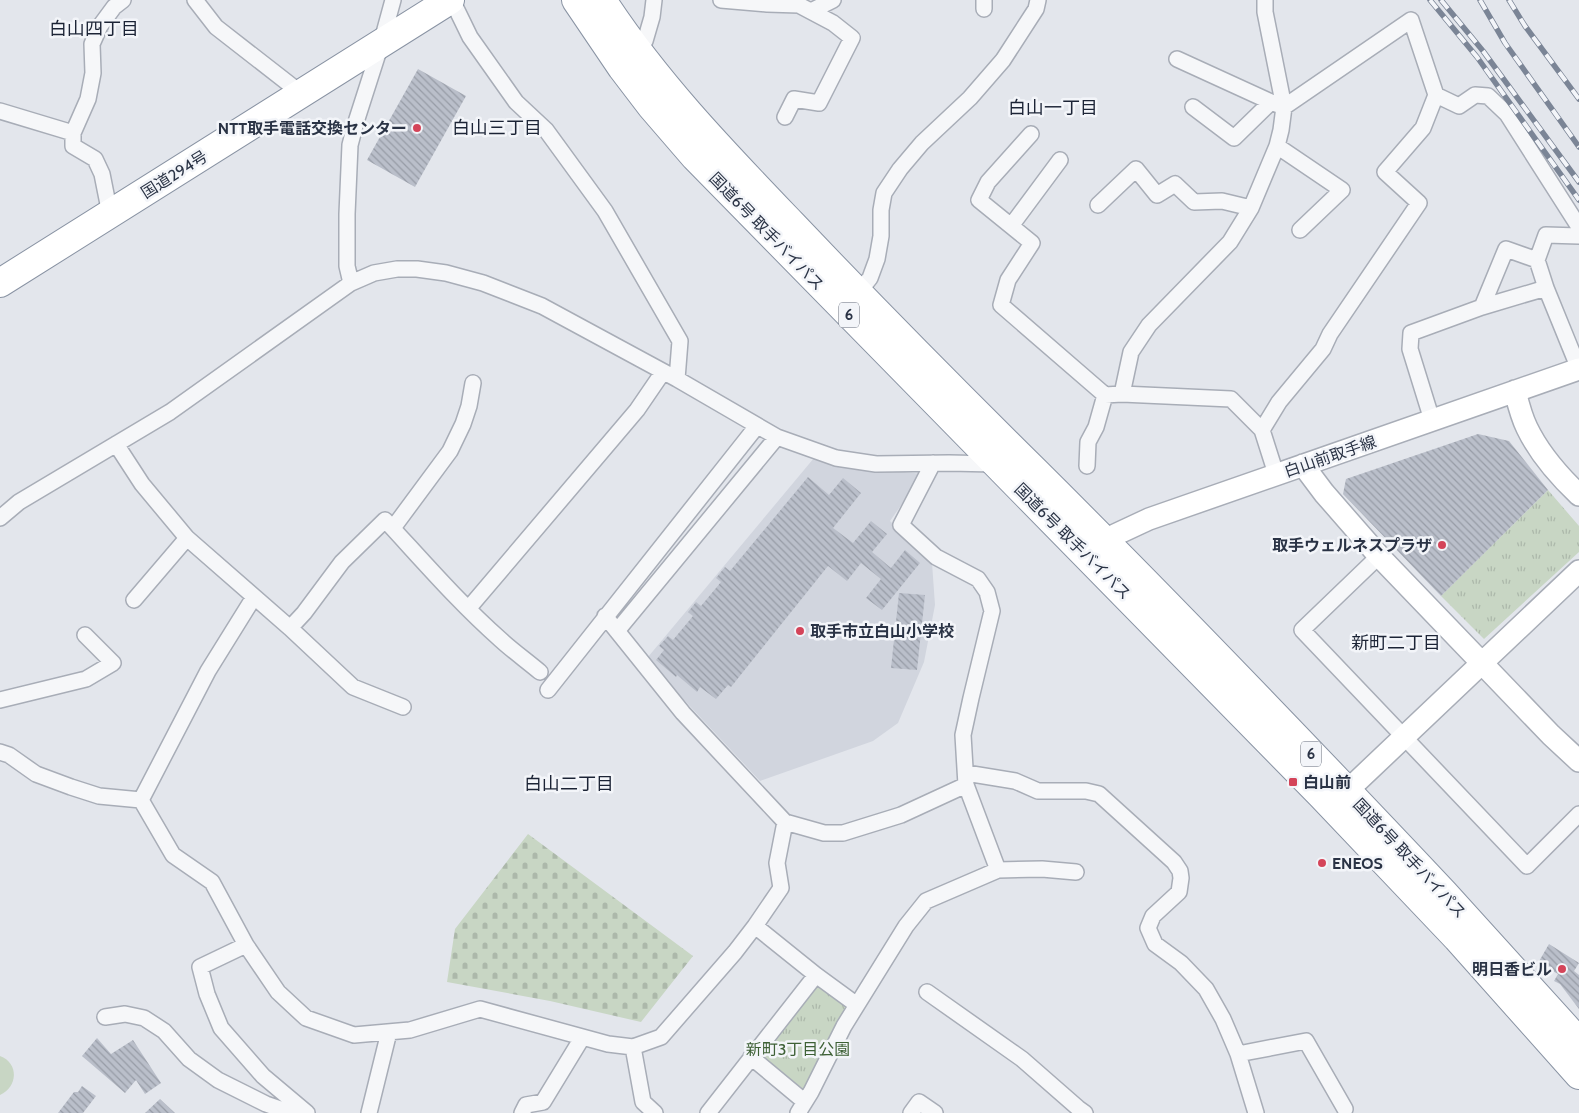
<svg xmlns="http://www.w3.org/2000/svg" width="1579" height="1113" font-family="Cabin,'Noto Sans JP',sans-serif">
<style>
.built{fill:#d1d5de}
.green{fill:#c8d6c4}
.cemetery{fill:url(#cemetery-stones)}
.park{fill:url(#park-tufts)}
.building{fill:url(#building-back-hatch)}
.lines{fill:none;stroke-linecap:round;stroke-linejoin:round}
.street-casing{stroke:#a8adb7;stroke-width:18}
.secondary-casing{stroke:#a8adb7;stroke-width:24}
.highway-casing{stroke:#8993a3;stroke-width:30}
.street{stroke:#f6f7f9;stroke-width:15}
.secondary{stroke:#fff;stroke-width:21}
.highway{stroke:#fff;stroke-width:28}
.rail-casing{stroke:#7b8596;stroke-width:5.5}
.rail{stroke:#f3f5f9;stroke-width:4;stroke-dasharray:11;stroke-linecap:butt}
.poi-dot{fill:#d44459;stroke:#f3f5f9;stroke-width:2}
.labels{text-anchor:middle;stroke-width:5;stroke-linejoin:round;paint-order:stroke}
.shield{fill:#f3f5f9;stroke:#666d7b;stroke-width:1}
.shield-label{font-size:15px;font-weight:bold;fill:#2a3345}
.poi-label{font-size:16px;font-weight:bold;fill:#2a3345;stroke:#f3f5f9;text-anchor:end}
.street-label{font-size:16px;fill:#2a3345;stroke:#f3f5f9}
.park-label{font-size:16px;fill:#3e6136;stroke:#f3f5f9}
.neighbourhood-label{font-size:18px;fill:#1c2436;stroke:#f3f5f9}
</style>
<defs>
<pattern id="cemetery-stones" width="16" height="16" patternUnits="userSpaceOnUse" patternTransform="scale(1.25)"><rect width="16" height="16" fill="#c8d6c4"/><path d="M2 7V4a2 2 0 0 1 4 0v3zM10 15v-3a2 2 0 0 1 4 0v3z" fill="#acb8aa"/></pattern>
<pattern id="park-tufts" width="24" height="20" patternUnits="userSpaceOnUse" patternTransform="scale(1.25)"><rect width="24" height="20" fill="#c8d6c4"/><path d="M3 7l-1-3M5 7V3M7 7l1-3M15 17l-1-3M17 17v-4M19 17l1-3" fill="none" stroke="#acb8aa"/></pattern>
<pattern id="building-back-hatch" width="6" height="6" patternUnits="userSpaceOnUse" patternTransform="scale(1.25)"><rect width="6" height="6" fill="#babfca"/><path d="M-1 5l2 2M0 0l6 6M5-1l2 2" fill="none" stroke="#979ca6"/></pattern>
</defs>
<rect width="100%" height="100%" fill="#e3e6ec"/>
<path class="built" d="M814,458l51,10 58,6 -33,47 42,42 3,42 -11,57 -26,61 -25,18 -113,40 -104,-111 -8,-13z"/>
<path class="green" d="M0,1056c19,7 18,31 0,39z"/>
<path class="cemetery" d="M528,834l165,122 -52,66 -91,-21 -103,-19 8,-53z"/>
<path class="park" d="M1548,490l31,36v26l-95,87 -43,-43z
M816,975l41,30 -54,84 -41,-33z"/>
<path class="building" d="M418,69l48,27 -51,91 -48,-27z
M1478,434l31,7 39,49 -107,106 -98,-102 3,-15z
M808,477l21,18 14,-17 18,15 -28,35 20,15 18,-22 16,13 -15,18 19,16 14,-18 15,13 -38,47 -16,-12 15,-19 -20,-16 -14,18 -19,-15 -97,121 -3,-2 -12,14 -16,-12 -3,5 -20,-17 -1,2 -20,-17 8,-10 -5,-4 9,-10 5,4 20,-24 -5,-4 8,-10 5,4 20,-24 -5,-4 9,-11 5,4z
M899,593l26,2 -8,75 -26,-2z
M1549,944l30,19 -5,8 5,4v34l-19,-25 -6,-3 4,-7 -20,-11z
M97,1038l14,16 22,-14 28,43 -16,11 -9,-14 -11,13 -43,-37z
M82,1086l14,10 -13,17h-25l16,-21h4z
M160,1099l15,14h-30z"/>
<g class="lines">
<defs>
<path id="street" d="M195,0l21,27 86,67
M452,0l18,37 46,65 30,28 59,81 75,130 -3,38
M721,0l46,4 32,1 34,18 19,15 -33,65 -25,-4 -9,18
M984,0v9
M811,11l22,-11
M636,51l9,-10 7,-24 2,-17
M1177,59l94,43
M1436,95l23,11 16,-11 13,1 19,18 72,113
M1193,107l41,31 37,-36 13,5 127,-87 25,75 -13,33 -38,44 34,31 -89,131 -7,15 -44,53 -17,28
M0,111l73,22v13l22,13 7,15 8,40
M73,133l15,-34 5,-26 -1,-29 8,-18 14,-19 9,-7
M1031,134l-43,48 -9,18 53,43 -24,37 -7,25 104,90 17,-1 109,5 31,31 14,44
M1277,146l65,44 -42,40
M1098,205l38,-36 21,26 18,-11 19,18 28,-1 29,7
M1011,226l49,-66
M1537,260l9,-25 33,1
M351,283l-4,-17v-52l3,-69 6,-23 25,-78 12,-44
M858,293l12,-15 7,-19 4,-23v-26l3,-17 16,-24 22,-26 48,-45 33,-38 33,-51 2,-9
M1482,307l64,-19
M1122,394l9,-42 18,-27 81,-83 21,-34 26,-62 4,-16 3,-23 -19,-95v-12
M1432,420l-22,-71 1,-16 71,-26 24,-58 31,11 9,28 33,81
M116,444l26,40 45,54 103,90 63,59 50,20
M1087,466l1,-24 8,-15 9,-32
M0,518l19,-16 151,-90 181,-129 23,-10 23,-4h20l29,4 37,10 59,23 135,73 100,58 59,21 40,6 73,-1 46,1
M393,528l57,-77 13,-27 6,-18 4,-23
M1379,556l-77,74 225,236 52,-52
M134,600l53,-62
M468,609l169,-199 26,-38
M605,616l78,97 102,109
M290,628l14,-15 38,-51 43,-42c38,41 74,83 116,120 12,11 26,21 39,32
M617,631l160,-194
M548,690l209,-264
M0,700l86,-21 27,-16 -28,-28
M0,752l9,3 27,19 35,13 28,9 42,4
M966,773l49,8 23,10h48l13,3 75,68 6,9 1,7 -2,14 -26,24 -5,12 7,16 26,19 25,26 17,30 15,35 18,59
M966,785l32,85
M141,800l67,-129 46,-74
M141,800l32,55 39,27 34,63
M755,926l61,49 41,30
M927,992l95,67 56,49 7,5
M105,1017l20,-3 19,4 20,13 25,28 29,21 48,24 26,9
M633,1047l10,55 12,11
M1238,1054l68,-13 39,68
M751,1057l54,45
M307,1113l-44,-37 -42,-48 -14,-34 -7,-27 46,-22 32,47 28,26 48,17 56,-5 70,-21 128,35 25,3 28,-10 74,-85 20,-26 26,-38 -4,-25 8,-41 39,11h19l58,-18 65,-30 -3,-50 8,-37 21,-87 -5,-19 -9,-13 -42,-22 -35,-32 32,-62
M369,1113l20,-81
M522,1113l4,-8 17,-3 39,-64
M708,1113l108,-138
M798,1113l13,-21 33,-66 62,-100 20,-25 72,-31 44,-1 34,3
M911,1113l8,-11 16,11"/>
<path id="secondary" d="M1515,391c3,12 6,25 12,37 12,25 32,48 52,67
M1303,465l21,28 55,63 172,179 28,26
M1092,549l12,-9 45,-21 430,-150
M1347,791l232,-220"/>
<path id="highway" d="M576,0l46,68 29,38 44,51 626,638 136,143 122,137
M602,0c54,83 122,153 190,224 79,83 160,165 242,246 139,138 275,280 410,423 45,49 90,99 135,149
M0,283l450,-283"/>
</defs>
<use href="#street" class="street-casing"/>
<use href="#secondary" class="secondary-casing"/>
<use href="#highway" class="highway-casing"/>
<use href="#street" class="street"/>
<use href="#secondary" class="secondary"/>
<use href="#highway" class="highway"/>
<defs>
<path id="rail" d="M1430,0l47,57 102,143
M1441,0l42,51 96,131
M1480,0l25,43 74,104
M1509,0l16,26 54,73"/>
</defs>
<use href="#rail" class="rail-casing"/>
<use href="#rail" class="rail"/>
</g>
<g class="poi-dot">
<circle cx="417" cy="128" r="5"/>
<circle cx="1442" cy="545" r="5"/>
<circle cx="800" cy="631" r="5"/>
<rect x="1288" y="777" width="10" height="10" rx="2.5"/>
<circle cx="1322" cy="863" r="5"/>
<circle cx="1562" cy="969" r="5"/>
</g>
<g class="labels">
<g class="shield">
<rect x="839" y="302.5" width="20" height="25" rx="4"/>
<rect x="1301" y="741.5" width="20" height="25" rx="4"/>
</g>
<g class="shield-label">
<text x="849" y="320">6</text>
<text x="1311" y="759">6</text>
</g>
<g class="poi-label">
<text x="407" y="134">NTT取手電話交換センター</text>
<text x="1432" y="551">取手ウェルネスプラザ</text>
<text x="810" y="637" text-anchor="start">取手市立白山小学校</text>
<text x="1303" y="788" text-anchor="start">白山前</text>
<text x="1332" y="869" text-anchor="start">ENEOS</text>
<text x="1552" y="975">明日香ビル</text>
</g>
<g class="street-label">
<text transform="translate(174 174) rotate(-32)" y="6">国道294号</text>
<text transform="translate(767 231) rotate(46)" y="6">国道6号 取手バイパス</text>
<text transform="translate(1330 456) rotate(-19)" y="6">白山前取手線</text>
<text transform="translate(1073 541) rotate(45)" y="6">国道6号 取手バイパス</text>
<text transform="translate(1410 858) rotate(47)" y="6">国道6号 取手バイパス</text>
</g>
<g class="park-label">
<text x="798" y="1055">新町3丁目公園</text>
</g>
<g class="neighbourhood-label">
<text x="94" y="35">白山四丁目</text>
<text x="1053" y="114">白山一丁目</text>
<text x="497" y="134">白山三丁目</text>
<text x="1396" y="649">新町二丁目</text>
<text x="569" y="790">白山二丁目</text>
</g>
</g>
</svg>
